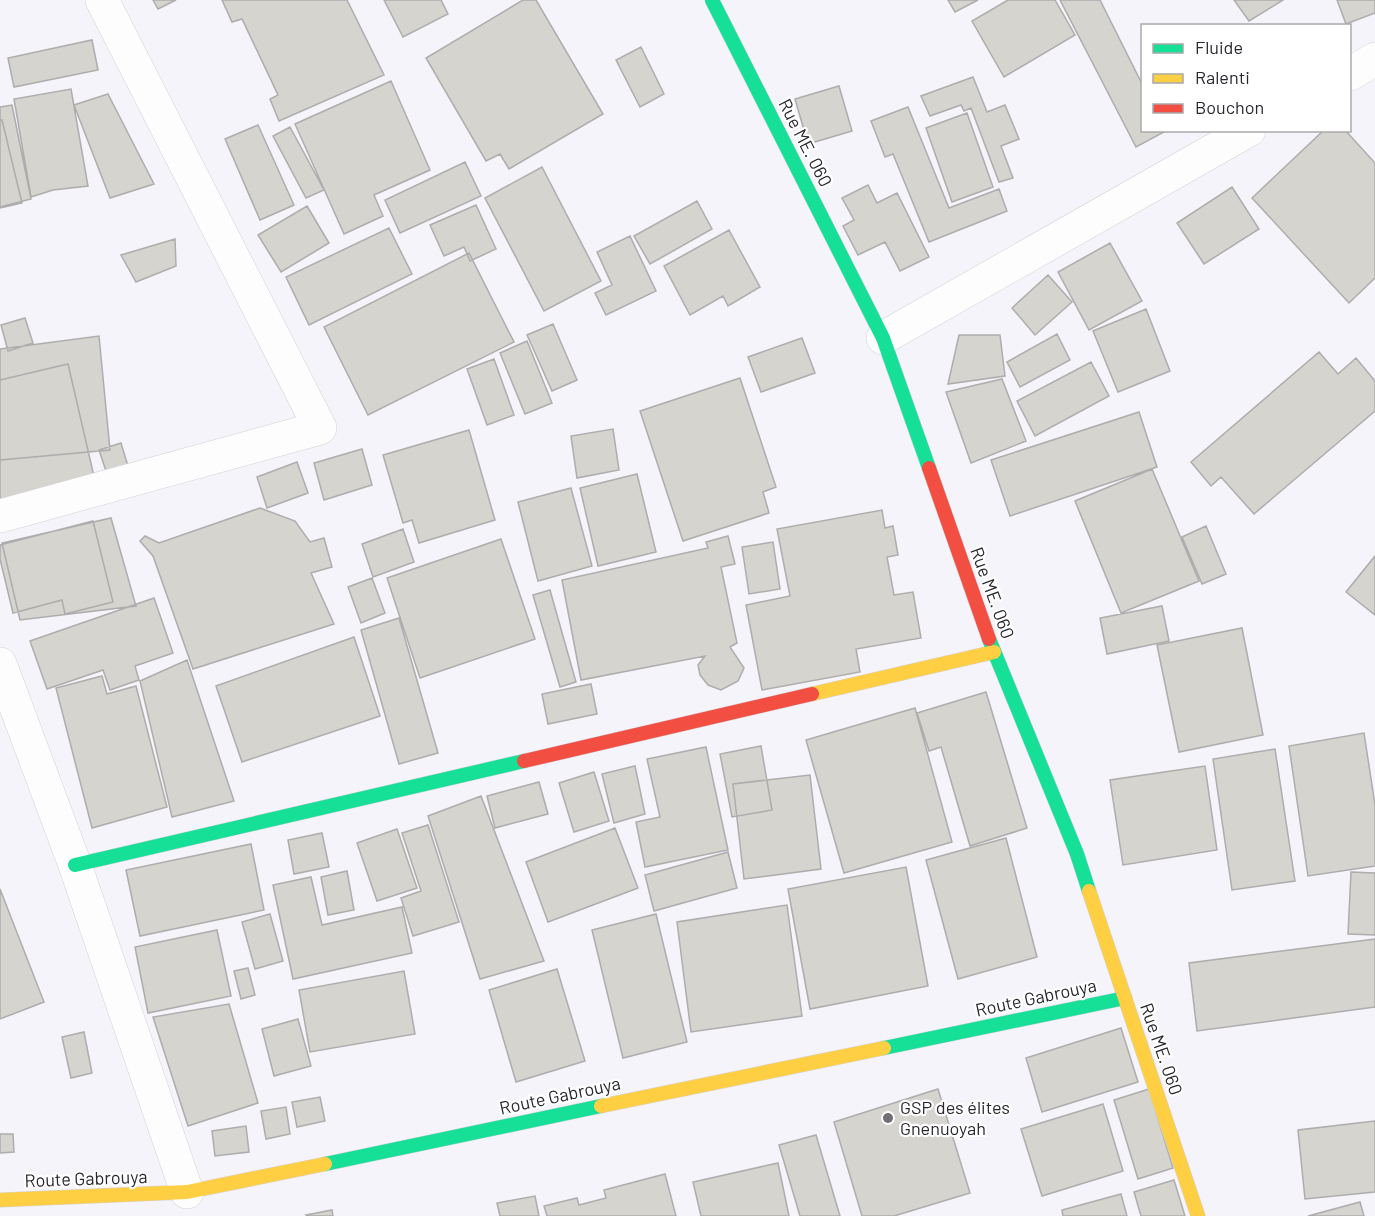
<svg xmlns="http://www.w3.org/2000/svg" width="1375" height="1216" font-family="Barlow,sans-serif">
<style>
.building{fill:#d6d4cf;stroke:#aeacac;stroke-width:1.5}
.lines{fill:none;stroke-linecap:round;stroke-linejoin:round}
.street-casing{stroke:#d3d1d7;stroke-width:34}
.fast-casing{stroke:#d3d1d7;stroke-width:15}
.slow-casing{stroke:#d3d1d7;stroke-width:15}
.jam-casing{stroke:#d3d1d7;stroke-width:15}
.street{stroke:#fefdfe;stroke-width:33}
.fast{stroke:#16e098;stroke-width:14}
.slow{stroke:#ffcf43;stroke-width:14}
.jam{stroke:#f24e42;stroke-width:14}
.poi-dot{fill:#716f75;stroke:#fff;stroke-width:2}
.labels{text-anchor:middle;stroke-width:4.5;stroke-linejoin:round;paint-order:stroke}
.street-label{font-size:18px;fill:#2a282e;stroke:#fff}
.poi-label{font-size:18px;fill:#2a282e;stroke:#fff;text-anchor:start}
</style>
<rect width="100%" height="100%" fill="#f5f4fa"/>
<path class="building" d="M153,0h23l-18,9z
M222,0h125l37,75 -105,46 -9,-22 8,-4 -36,-76 -10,3z
M384,0h57l7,14 -45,23z
M523,0h13l67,114 -94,55 -9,-15 -14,7 -60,-103z
M948,0h30l-23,12z
M1008,0h47l20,35 -71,42 -32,-56z
M1060,0h40l42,84v46l24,1 -30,16z
M1234,0h49l-34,21z
M1337,0h38v13l-29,11z
M92,40l6,30 -84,17 -6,-29z
M641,47l23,47 -24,13 -24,-47z
M973,77l14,35 18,-7 14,34 -18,7 12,32 -14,4 -28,-74 -7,3 -3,-6 -31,11 -9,-20z
M391,81l39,89 -56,25 9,21 -39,18 -49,-110z
M839,86l13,45 -44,13 -13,-45z
M71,89l17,97 -35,4 -22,7 -17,-98z
M108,94l46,90 -44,14 -36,-93z
M12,105l19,94 -31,8v-100z
M908,107l41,101 50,-19 8,22 -78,31 -36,-88 -8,3 -14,-36z
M967,113l26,74 -41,15 -26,-74z
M0,120h2l20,83 -22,5z
M258,125l36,80 -34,15 -35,-81z
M290,127l34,63 -18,8 -33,-62z
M1324,130h21l30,33v115l-26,25 -97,-105z
M465,162l16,34 -81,37 -15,-33z
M542,167l59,114 -57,30 -59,-113z
M868,185l9,18 20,-10 32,64 -29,14 -15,-29 -27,13 -15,-29 11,-6 -12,-22z
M1232,187l27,42 -55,35 -27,-41z
M697,201l15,28 -62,35 -16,-28z
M476,205l20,44 -26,12 -6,-14 -20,9 -14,-31z
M307,206l22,37 -48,29 -23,-37z
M389,228l23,46 -103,51 -23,-48z
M729,230l31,57 -32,19 -5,-10 -33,19 -26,-49z
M630,236l26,55 -50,24 -11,-22 17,-8 -15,-33z
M175,239l1,27 -40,16 -15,-27z
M1110,243l32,58 -53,29 -31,-58z
M469,253l45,89 -146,73 -44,-88z
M1048,275l24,27 -37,33 -23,-27z
M1146,309l24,62 -52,21 -25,-61z
M25,318l8,25 -25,8 -7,-26z
M553,324l24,56 -25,11 -25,-56z
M1057,334l13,26 -50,27 -13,-25z
M959,335h41l5,41 -57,8z
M99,336l11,114 -110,10v-111z
M802,338l13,35 -54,19 -13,-35z
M527,341l25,62 -27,11 -25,-61z
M1319,352l19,22 18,-16 19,23v30l-121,103 -33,-37 -10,9 -20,-24z
M494,359l20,56 -27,10 -20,-56z
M1091,362l18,34 -74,40 -18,-35z
M68,364l28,121 -96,24v-129z
M740,378l36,109 -13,5 6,21 -86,28 -43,-130z
M1002,379l24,62 -55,22 -25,-71z
M1139,412l18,55 -147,49 -19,-56z
M613,429l6,41 -42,8 -6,-42z
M469,430l26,90 -76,23 -7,-23 -9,3 -20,-68z
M121,443l10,33 -21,7 -11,-33z
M362,449l10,36 -48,15 -10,-37z
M297,462l11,31 -41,15 -10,-31z
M1152,469l47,112 -78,32 -46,-112z
M637,474l19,78 -58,14 -18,-78z
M571,488l21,78 -54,15 -20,-79z
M260,508l35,13 15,21 14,-4 8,29 -21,6 23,51 -141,45 -40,-113 -13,-15 5,-5 14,7z
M882,510l3,18 8,-2 5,29 -11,2 7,38 19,-3 8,46 -65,11 4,23 -98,18 -16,-85 44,-9 -13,-67z
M111,518l25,88 -116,14 -18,-77z
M93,521l20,81 -48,12 -3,-14 -49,13 -13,-54v-14z
M1206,526l20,48 -24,10 -20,-47z
M403,529l11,33 -41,15 -11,-33z
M728,536l7,28 -14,3 16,76 -7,4 14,21 -6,13 -17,9 -13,-5 -8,-10 -2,-10 7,-9 -124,24 -19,-100 146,-32 -2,-6z
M501,539l34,100 -115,39 -33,-100z
M773,542l7,47 -31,5 -7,-47z
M1375,556v59l-29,-23z
M372,578l13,35 -24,10 -13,-36z
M550,590l26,92 -16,5 -27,-92z
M154,598l19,55 -38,13 4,14 -29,10 -7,-20 -56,19 -17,-48z
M1162,606l7,35 -62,13 -7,-36z
M399,618l39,135 -39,11 -38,-134z
M1242,628l21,107 -84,17 -22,-107z
M354,637l26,79 -138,46 -26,-76z
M187,660l47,141 -62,16 -32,-136z
M102,676l5,18 29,-8 31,121 -75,21 -36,-140z
M591,684l6,30 -49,10 -6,-30z
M986,692l41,136 -57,18 -29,-99 -12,4 -12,-38z
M915,708l37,134 -108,31 -38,-133z
M1364,733l11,72v61l-67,10 -19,-130z
M761,746l11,64 -40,7 -12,-63z
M706,747l22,103 -83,17 -9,-45 24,-5 -13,-58z
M1275,749l20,132 -63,9 -19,-131z
M635,766l10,48 -31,9 -12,-49z
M1205,766l12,84 -94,15 -13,-85z
M594,772l15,49 -35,11 -15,-49z
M810,775l11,94 -77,10 -11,-95z
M539,782l9,32 -53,14 -8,-32z
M481,796l63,165 -64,18 -52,-163z
M428,825l31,97 -46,14 -12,-38 20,-7 -19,-58z
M615,828l23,60 -90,34 -22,-60z
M397,829l20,59 -40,13 -20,-58z
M322,833l7,34 -35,7 -6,-34z
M1006,838l31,119 -79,22 -32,-119z
M251,844l13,66 -124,26 -14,-66z
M728,852l9,36 -83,23 -9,-36z
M906,867l22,119 -118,23 -22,-120z
M347,871l7,39 -26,5 -7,-38z
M1351,872l24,1v62l-27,-1z
M311,877l11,48 80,-18 10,46 -119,26 -20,-94z
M0,889l44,113 -44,17z
M787,905l15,111 -111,16 -14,-110z
M270,914l13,47 -28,8 -13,-47z
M656,914l31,128 -64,16 -31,-128z
M217,930l14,66 -83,17 -13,-66z
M1375,939v68l-178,24 -8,-68z
M248,968l7,27 -14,4 -7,-28z
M557,969l28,92 -69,21 -27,-92z
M404,971l11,63 -105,18 -11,-62z
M229,1004l29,99 -70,23 -35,-109z
M298,1019l13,47 -37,10 -12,-47z
M1121,1028l17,54 -96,30 -16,-54z
M84,1032l8,41 -21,5 -9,-41z
M938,1089l32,104 -76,23h-32l-28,-94z
M1149,1089l24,79 -35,11 -24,-79z
M320,1097l5,24 -28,6 -5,-25z
M1103,1104l20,67 -81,25 -21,-67z
M286,1107l4,27 -24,5 -5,-28z
M1375,1121v71l-70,7 -7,-69z
M246,1126l3,26 -34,4 -3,-25z
M0,1134h13l1,18 -14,1z
M816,1135l24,81h-40l-21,-71z
M778,1163l11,53h-88l-8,-34z
M665,1174l11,42h-129l-3,-10 33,-8 2,7 27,-7 -2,-8z
M1174,1180l11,36h-44l-7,-24z
M1121,1194l6,22h-64l-1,-6z
M535,1196l4,20h-39l-3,-13z
M1360,1202l4,14h-56z
M332,1210l1,6h-26l-1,-1z"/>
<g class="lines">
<defs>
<path id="street" d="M1350,74l25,-15
M883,338l366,-208
M0,516l320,-88 -218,-428
M0,664l75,201 112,327"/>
<path id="fast" d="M712,0l171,338 46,130
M989,639l88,215 12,37
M75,865l449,-104
M884,1048l241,-50
M325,1164l276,-58"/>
<path id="slow" d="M812,694l182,-42
M1089,891l109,325
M601,1106l283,-58
M0,1200l187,-8 138,-28"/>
<path id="jam" d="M929,468l60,171
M524,761l288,-67"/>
</defs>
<use href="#street" class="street-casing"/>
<use href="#fast" class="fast-casing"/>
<use href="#slow" class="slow-casing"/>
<use href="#jam" class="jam-casing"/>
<use href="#street" class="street"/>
<use href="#fast" class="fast"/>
<use href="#slow" class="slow"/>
<use href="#jam" class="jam"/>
</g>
<circle class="poi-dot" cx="888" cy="1118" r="6"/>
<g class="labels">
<g class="street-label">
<text transform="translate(805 143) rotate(63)" y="6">Rue ME. 060</text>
<text transform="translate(992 593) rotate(70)" y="6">Rue ME. 060</text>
<text transform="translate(1036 998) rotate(-12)" y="6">Route Gabrouya</text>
<text transform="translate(1161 1049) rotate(71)" y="6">Rue ME. 060</text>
<text transform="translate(560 1096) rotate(-12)" y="6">Route Gabrouya</text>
<text transform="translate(86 1179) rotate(-2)" y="6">Route Gabrouya</text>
</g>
<g class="poi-label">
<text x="900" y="1114">GSP des élites<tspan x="900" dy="21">Gnenuoyah</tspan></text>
</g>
</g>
<rect x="1141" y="24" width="210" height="108" fill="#ffffff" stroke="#aaa9ab" stroke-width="1.5"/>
<rect x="1153" y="44" width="30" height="9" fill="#16e098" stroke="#aaa9ab" stroke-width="1.5"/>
<text x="1195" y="54" font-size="18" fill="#2a282e">Fluide</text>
<rect x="1153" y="74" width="30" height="9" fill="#ffcf43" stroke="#aaa9ab" stroke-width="1.5"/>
<text x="1195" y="84" font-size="18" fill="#2a282e">Ralenti</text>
<rect x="1153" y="104" width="30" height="9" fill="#f24e42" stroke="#aaa9ab" stroke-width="1.5"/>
<text x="1195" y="114" font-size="18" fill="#2a282e">Bouchon</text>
</svg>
